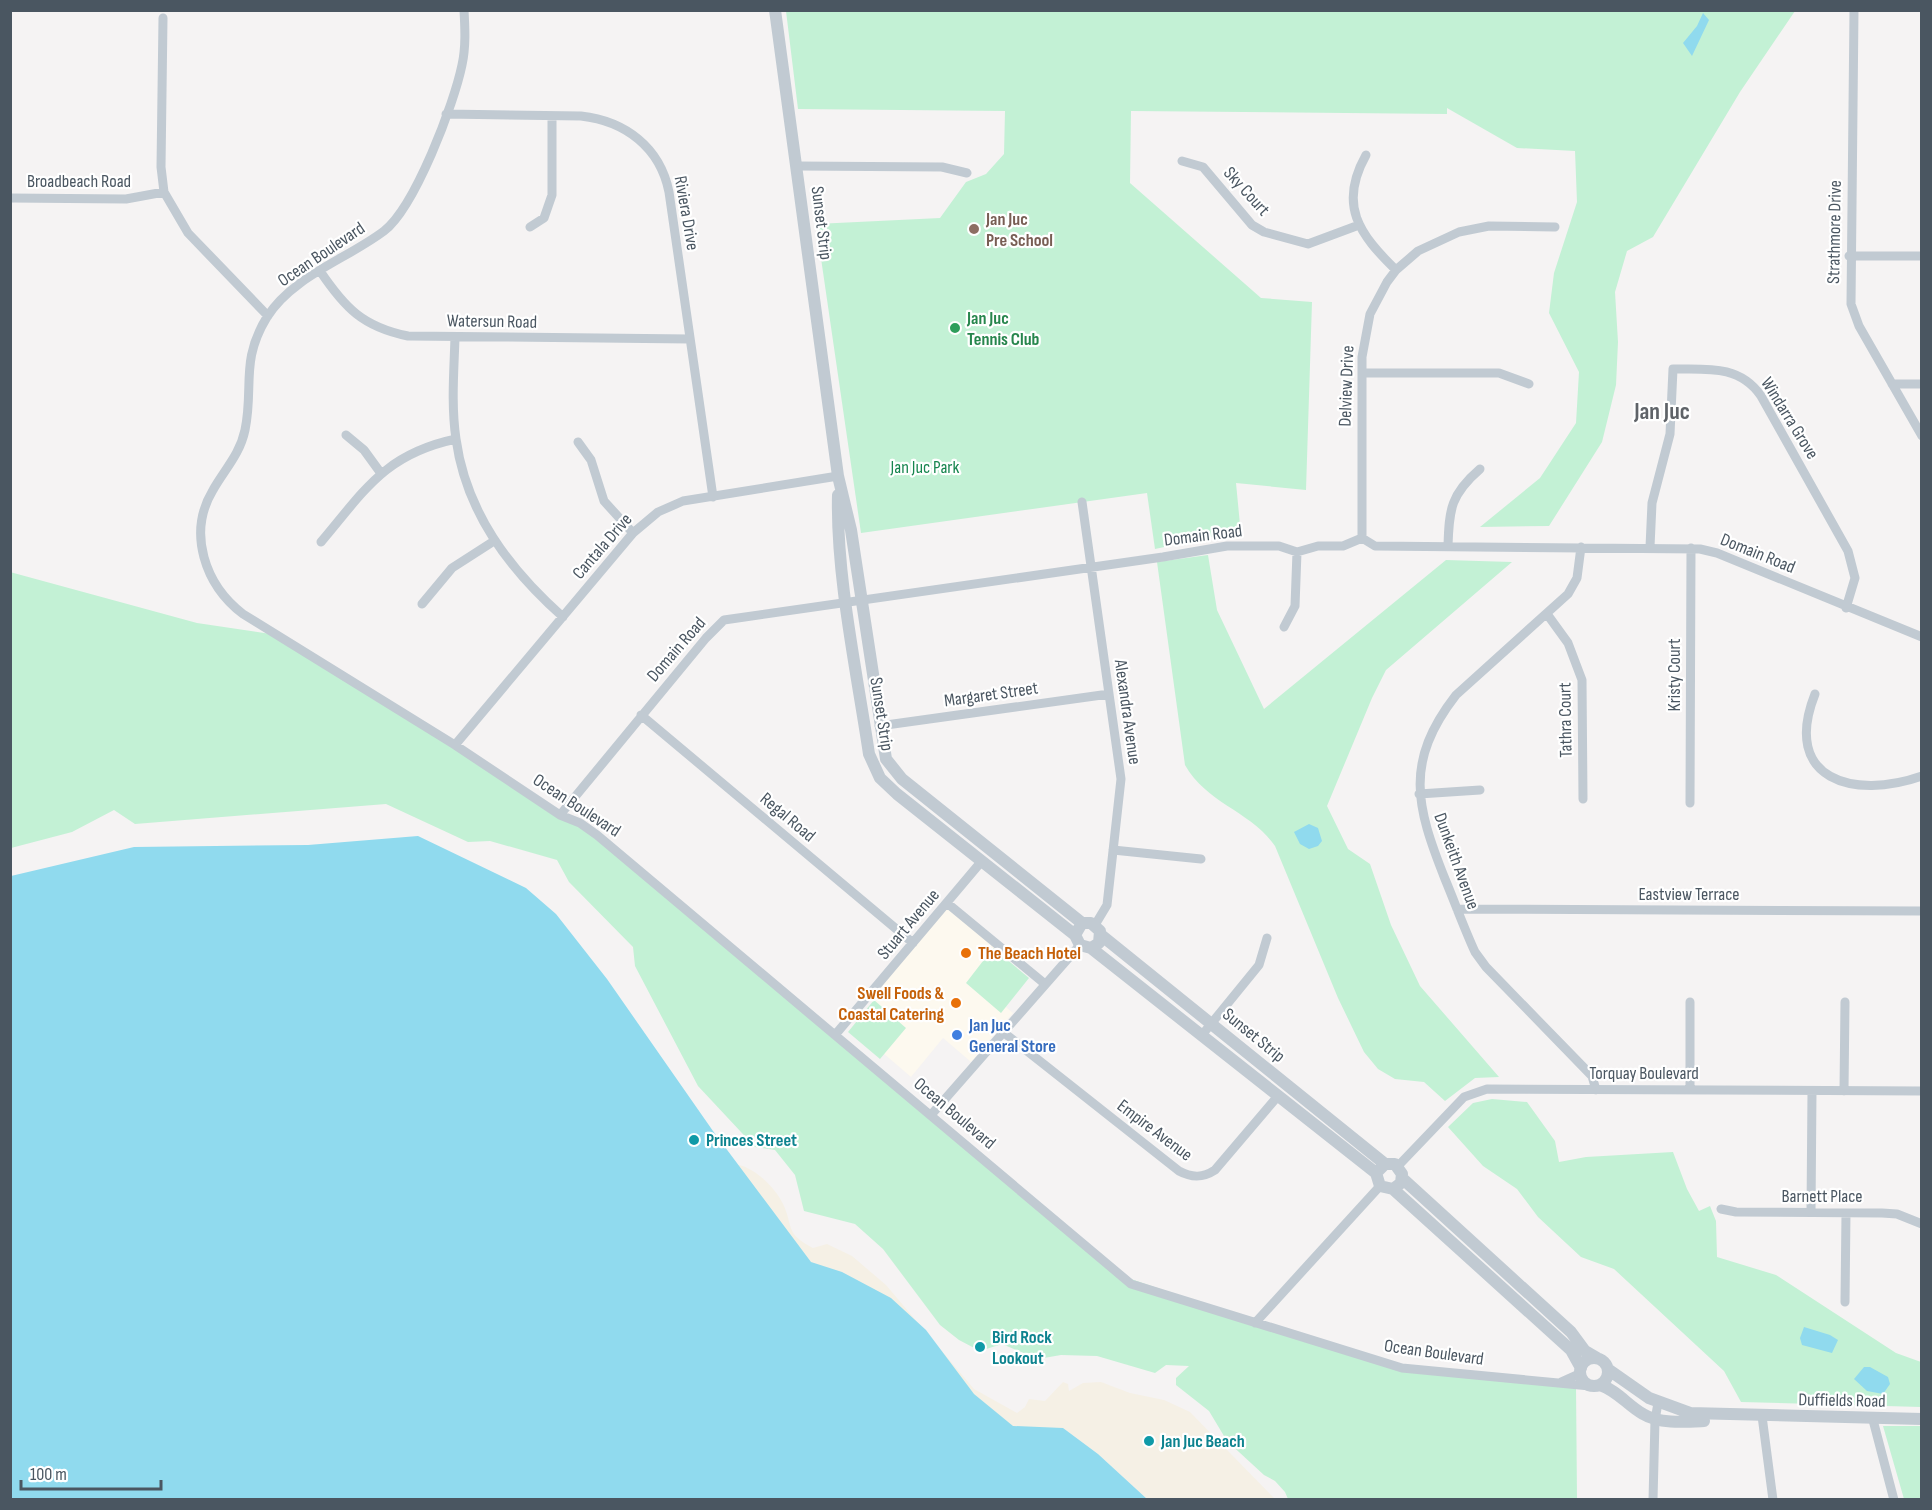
<svg xmlns="http://www.w3.org/2000/svg" width="1932" height="1510" font-family="'Sofia Sans Condensed',sans-serif">
<style>
.commercial{fill:#fdf9ef}
.green{fill:#c3f1d5}
.sand{fill:#f5f0e5}
.water{fill:#90daee}
.lines{fill:none;stroke-linecap:round;stroke-linejoin:round}
.minor{stroke:#c1cad2;stroke-width:9}
.tertiary{stroke:#c1cad2;stroke-width:12}
.education-dot{fill:#8d6e63;stroke:#fff;stroke-width:2}
.leisure-dot{fill:#2e9e5b;stroke:#fff;stroke-width:2}
.food-dot{fill:#e8710a;stroke:#fff;stroke-width:2}
.shop-dot{fill:#3f7fe0;stroke:#fff;stroke-width:2}
.culture-dot{fill:#0f9aa8;stroke:#fff;stroke-width:2}
.labels{text-anchor:middle;stroke-width:4.5;stroke-linejoin:round;paint-order:stroke}
.street-label{font-size:18px;fill:#4a5661;stroke:#fff}
.education-label{font-size:18px;font-weight:bold;fill:#785e54;stroke:#fff;text-anchor:start}
.leisure-label{font-size:18px;font-weight:bold;fill:#27864d;stroke:#fff;text-anchor:start}
.park-label{font-size:18px;fill:#17864f;stroke:#fff}
.food-label{font-size:18px;font-weight:bold;fill:#c56008;stroke:#fff;text-anchor:start}
.shop-label{font-size:18px;font-weight:bold;fill:#366cbe;stroke:#fff;text-anchor:start}
.culture-label{font-size:18px;font-weight:bold;fill:#0d838f;stroke:#fff;text-anchor:start}
.district-label{font-size:24px;font-weight:bold;fill:#5f6368;stroke:#fff}
</style>
<rect width="100%" height="100%" fill="#f5f3f3"/>
<path class="commercial" d="M947,907l52,43 -25,30 39,33 -42,49 -28,-24 -32,39 -28,-24 19,-24 -32,-29z"/>
<path class="green" d="M786,11h1009l-55,81 -87,145 -26,14 -12,41 3,50 -2,43 -14,57 -53,84 -69,1 60,-49 36,-55 3,-51 -30,-59 5,-40 23,-71 -2,-51 -58,-3 -70,-40v6l-316,-3 -1,72 131,115 51,4 -6,188 -70,-7 5,52 -26,1 -60,13 -8,-56 -286,40 -45,-309 124,-6 26,-36 20,-8 18,-20 1,-43 -207,-2z
M1208,555l9,55 47,99 182,-149 66,2 -126,108 -14,28 -45,108 21,43 22,15 21,61 29,61 79,91 -24,1 -30,23 -21,-19 -29,-3 -17,-10 -14,-17 -26,-54 -63,-152c-24,-35 -68,-42 -90,-81l-28,-203z
M10,572l187,51 81,12 302,188 536,451 265,89 195,23 1,113h-289l-3,-7 -10,-11 -11,-6 -37,-34 -18,-30 -33,-26v-7l13,-12 -23,-1 -11,8 -58,-17 -36,-1 -23,4 -36,-15 -22,7 -21,-11 -19,-15 -57,-76 -28,-25 -51,-13 -9,-36 -20,-25 -20,-3 -57,-61 -63,-120 -2,-19 -64,-65 -12,-22 -67,-19 -22,1 -82,-38 -251,20 -21,-14 -42,22 -61,16z
M993,948l36,30 -28,35 -35,-30z
M874,1000l32,28 -26,31 -32,-27z
M1492,1099l35,3 28,39 4,21 27,-5 87,-5 14,37 12,22 11,-5 6,15 1,36 59,18 120,78 25,9v45l-180,-5 -17,-31 -110,-102 -33,-12 -43,-40 -21,-28 -34,-23 -35,-39 25,-24z
M1883,1426h38v73h-17z"/>
<path class="sand" d="M344,841l386,323c19,-2 45,22 53,40 11,23 1,29 30,44l14,-4 25,12 34,29 88,104 43,24 8,-6 4,-8 16,2 18,-19 5,2 1,7 14,-8 18,-1 29,11 34,7 26,12 85,87h-128l-49,-45 -35,-26 -88,-1z"/>
<path class="water" d="M1703,13l6,7 -17,36 -9,-13 14,-17z
M1309,824l9,4 4,13 -4,5 -9,3 -9,-5 -6,-12z
M418,836l108,52 30,26 51,65 106,152 98,131 31,10 49,26 35,32 48,64 39,32 50,2 35,26 49,45h-1136v-623l123,-29 174,-2z
M1804,1327l26,8 8,5 -6,13 -30,-8 -2,-7z
M1864,1367h6l18,10 2,7 -7,10 -16,-3 -13,-12z"/>
<g class="lines">
<path class="minor" d="M464,10c1,18 2,37 -2,55 -8,39 -47,142 -78,166 -37,28 -91,45 -117,86 -27,44 -13,70 -22,113 -5,24 -20,39 -32,60 -26,43 -8,95 30,124l212,131 105,70 20,8 17,12 534,449 271,84 188,18
M1854,10l-3,294 8,22 63,110
M163,18l-2,149 3,25
M446,114l135,2c44,5 79,31 88,76l44,305
M1366,155c-28,50 -7,79 30,115
M1182,161l21,6 49,58 12,7 44,12 51,-19
M797,166l145,1 25,6
M10,198l116,1 38,-7 24,41 80,83
M530,227l14,-9 8,-23v-79
M1849,256h73
M320,271c25,37 43,56 88,65l282,3
M455,337c-1,34 -4,68 1,102 10,73 53,130 107,178
M1362,373h137l30,11
M1892,384h30
M346,435l18,15 16,22
M578,442l13,18 13,41 29,32
M1082,502l39,277 -14,126 -12,20
M1362,538v-181l8,-43 17,-32 9,-12 22,-19 41,-19 30,-6 66,1
M321,542c44,-52 64,-88 135,-103
M1448,546c1,-37 3,-52 32,-77
M1581,547l-4,31 -9,16 -112,101c-52,67 -40,111 -11,184 10,24 19,49 30,73l11,15 106,109 4,14
M1650,547l2,-44 18,-69 3,-65c34,0 67,-4 88,27l87,155 7,27 -9,30
M422,604l30,-36 42,-27
M1547,614l21,29 14,37 1,119
M1284,627l11,-21 2,-54
M1815,694c-34,86 39,106 107,82
M641,715l272,228
M879,726l230,-32
M455,745l178,-212 25,-21 25,-11 155,-25
M1419,794l61,-4
M1690,803l1,-255
M560,815l146,-177 18,-18 439,-63 64,-11h52l18,6 21,-6h25l19,-8 13,8 325,3 17,4 205,84
M1113,850l88,9
M947,903l98,81
M1457,909l465,2
M1003,1032l176,139c13,7 24,7 36,-1l63,-74
M835,1035l146,-173
M1202,1035l57,-70 8,-27
M1690,1090v-88
M1844,1091l1,-89
M931,1115l149,-170
M1398,1166l66,-69 23,-8 435,2
M1721,1209l15,3 146,1 15,1 25,10
M1811,1212l1,-121
M1845,1302l1,-89
M1255,1323l125,-137
M1561,1382l20,-9
M1762,1416l11,84
M1873,1420l21,80
M1653,1500l2,-80 3,-17"/>
<path class="tertiary" d="M775,10l63,466 13,54 35,229 16,20 180,144
M838,495c-2,81 19,178 31,259l11,24 17,16 178,141
M1101,935l284,229
M1091,948l8,-5 1,-12 -9,-8h-9l-7,12 5,10 11,3 285,225
M1403,1179l168,153 14,19 12,7
M1393,1189l8,-6 1,-9 -7,-10h-10l-9,9 4,13 13,3 178,161 10,18
M1580 1372a14 14 0 1 1 28 0a14 14 0 1 1-28 0Z
M1609,1370l40,28 41,15 232,6
M1600,1385c18,6 27,20 43,29 16,10 42,8 61,7"/>
</g>
<circle class="education-dot" cx="974" cy="229" r="6"/>
<circle class="leisure-dot" cx="955" cy="328" r="6"/>
<g class="food-dot">
<circle cx="966" cy="953" r="6"/>
<circle cx="956" cy="1003" r="6"/>
</g>
<circle class="shop-dot" cx="957" cy="1035" r="6"/>
<g class="culture-dot">
<circle cx="694" cy="1140" r="6"/>
<circle cx="980" cy="1347" r="6"/>
<circle cx="1149" cy="1441" r="6"/>
</g>
<g class="labels">
<g class="street-label">
<text x="79" y="187">Broadbeach Road</text>
<text transform="translate(1247 191) rotate(48)" y="6">Sky Court</text>
<text transform="translate(687 213) rotate(80)" y="6">Riviera Drive</text>
<text transform="translate(822 223) rotate(83)" y="6">Sunset Strip</text>
<text transform="translate(1834 232) rotate(-89)" y="6">Strathmore Drive</text>
<text transform="translate(321 254) rotate(-34)" y="6">Ocean Boulevard</text>
<text transform="translate(492 321) rotate(1)" y="6">Watersun Road</text>
<text transform="translate(1346 386) rotate(-88)" y="6">Delview Drive</text>
<text transform="translate(1790 418) rotate(58)" y="6">Windarra Grove</text>
<text transform="translate(1203 535) rotate(-7)" y="6">Domain Road</text>
<text transform="translate(602 546) rotate(-49)" y="6">Cantala Drive</text>
<text transform="translate(1758 553) rotate(22)" y="6">Domain Road</text>
<text transform="translate(676 649) rotate(-49)" y="6">Domain Road</text>
<text transform="translate(1674 675) rotate(-90)" y="6">Kristy Court</text>
<text transform="translate(991 694) rotate(-8)" y="6">Margaret Street</text>
<text transform="translate(1128 712) rotate(82)" y="6">Alexandra Avenue</text>
<text transform="translate(882 714) rotate(81)" y="6">Sunset Strip</text>
<text transform="translate(1565 720) rotate(-91)" y="6">Tathra Court</text>
<text transform="translate(577 805) rotate(33)" y="6">Ocean Boulevard</text>
<text transform="translate(788 817) rotate(40)" y="6">Regal Road</text>
<text transform="translate(1457 861) rotate(70)" y="6">Dunkeith Avenue</text>
<text x="1689" y="900">Eastview Terrace</text>
<text transform="translate(908 924) rotate(-50)" y="6">Stuart Avenue</text>
<text transform="translate(1254 1035) rotate(39)" y="6">Sunset Strip</text>
<text x="1644" y="1079">Torquay Boulevard</text>
<text transform="translate(955 1113) rotate(40)" y="6">Ocean Boulevard</text>
<text transform="translate(1155 1130) rotate(37)" y="6">Empire Avenue</text>
<text x="1822" y="1202">Barnett Place</text>
<text transform="translate(1434 1352) rotate(8)" y="6">Ocean Boulevard</text>
<text transform="translate(1842 1400) rotate(1)" y="6">Duffields Road</text>
</g>
<g class="education-label">
<text x="986" y="225">Jan Juc<tspan x="986" dy="21">Pre School</tspan></text>
</g>
<g class="leisure-label">
<text x="967" y="324">Jan Juc<tspan x="967" dy="21">Tennis Club</tspan></text>
</g>
<g class="park-label">
<text x="925" y="473">Jan Juc Park</text>
</g>
<g class="food-label">
<text x="978" y="959">The Beach Hotel</text>
<text x="944" y="999" text-anchor="end">Swell Foods &amp;<tspan x="944" dy="21">Coastal Catering</tspan></text>
</g>
<g class="shop-label">
<text x="969" y="1031">Jan Juc<tspan x="969" dy="21">General Store</tspan></text>
</g>
<g class="culture-label">
<text x="706" y="1146">Princes Street</text>
<text x="992" y="1343">Bird Rock<tspan x="992" dy="21">Lookout</tspan></text>
<text x="1161" y="1447">Jan Juc Beach</text>
</g>
<g class="district-label">
<text x="1662" y="419">Jan Juc</text>
</g>
</g>
<rect width="1932" height="1510" fill="none" stroke="#4a5661" stroke-width="24"/>
<path d="M21 1480v9h140v-9" fill="none" stroke="#4a5661" stroke-width="3"/>
<text x="30" y="1480" font-size="18" fill="#4a5661" stroke="#ffffff" stroke-width="4.5" paint-order="stroke">100 m</text>
</svg>
